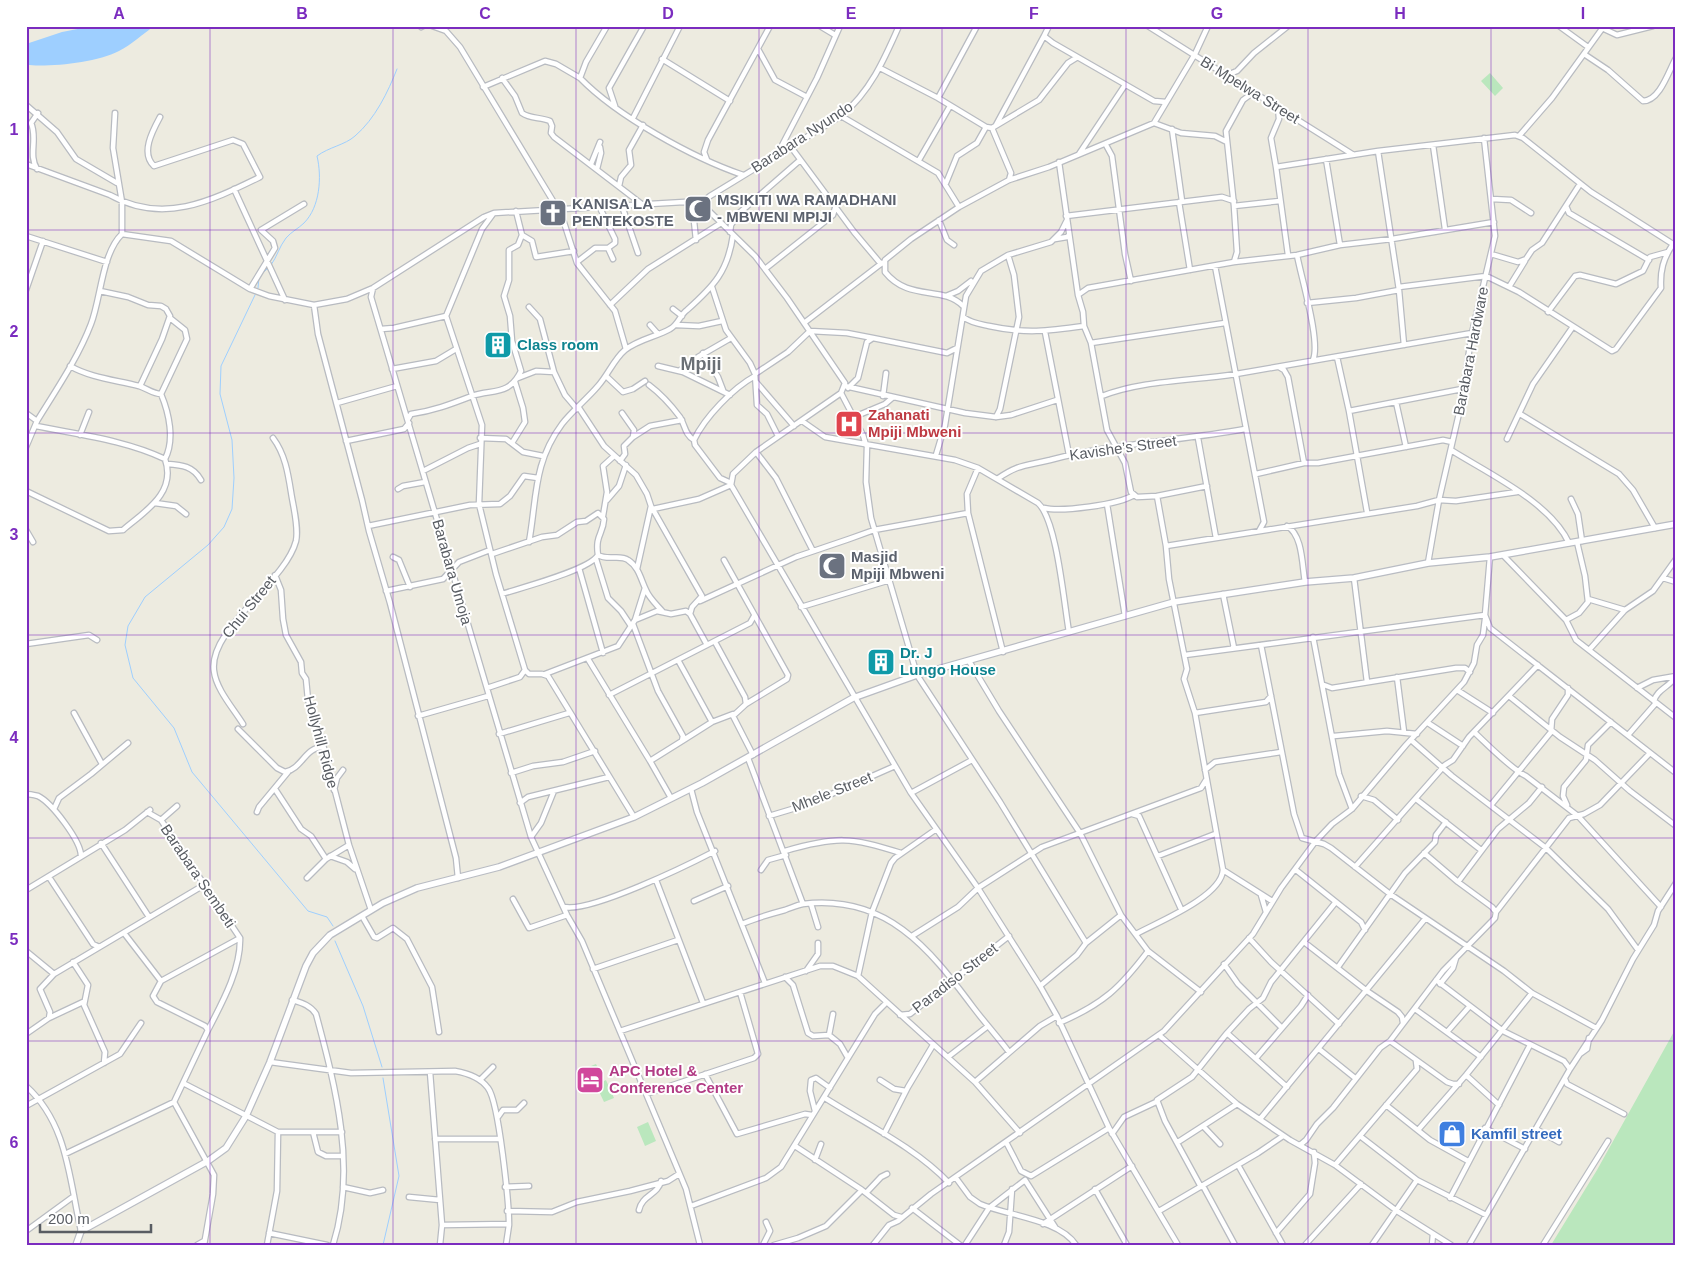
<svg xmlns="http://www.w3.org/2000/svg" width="1702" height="1271" font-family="Arial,sans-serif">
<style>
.green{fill:#bae7bd}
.water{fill:#9ecfff}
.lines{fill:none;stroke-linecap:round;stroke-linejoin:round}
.stream{stroke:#9ecfff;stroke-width:1}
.street-casing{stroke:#b8bbc1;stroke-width:7}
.secondary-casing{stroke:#b9bcc3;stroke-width:8}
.street{stroke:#fff;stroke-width:4.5}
.secondary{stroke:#fff;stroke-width:5.5}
.grid{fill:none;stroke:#7b2cbf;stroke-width:1;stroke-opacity:0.55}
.labels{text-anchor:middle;stroke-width:4;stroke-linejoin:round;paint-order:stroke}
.street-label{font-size:15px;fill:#595d63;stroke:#fff}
.worship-label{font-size:15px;font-weight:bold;fill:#5b616d;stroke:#fff;text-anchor:start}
.culture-label{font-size:15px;font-weight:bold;fill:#0d838f;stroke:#fff;text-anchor:start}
.health-label{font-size:15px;font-weight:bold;fill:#be3a42;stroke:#fff;text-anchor:start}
.hotel-label{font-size:15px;font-weight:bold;fill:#b23c85;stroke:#fff;text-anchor:start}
.shop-label{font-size:15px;font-weight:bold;fill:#366cbe;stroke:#fff;text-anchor:start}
.quarter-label{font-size:18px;font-weight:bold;fill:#6a6f75;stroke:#fff}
.neatline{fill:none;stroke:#7b2cbf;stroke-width:2}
.grid-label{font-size:16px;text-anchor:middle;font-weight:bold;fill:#7b2cbf}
</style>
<rect width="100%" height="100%" fill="#edebe0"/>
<path class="green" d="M1490,73l13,15 -8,8 -14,-15z
M1676,1028v217h-125l46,-75z
M596,1064l8,16 -10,4 -8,-16z
M606,1080l8,18 -10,4 -8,-17z
M648,1122l8,19 -11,5 -8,-19z"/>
<path class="water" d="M93,26h61c-11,8 -23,19 -35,25 -23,12 -68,16 -93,14v-21l36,-12z"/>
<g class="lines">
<path class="stream" d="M271,265c6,-8 8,-18 15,-27 5,-6 13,-10 18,-15 16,-16 18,-46 13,-67 12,-9 28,-11 38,-20 20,-17 33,-44 42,-67
M258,288l1,-11 9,-9
M255,295l-34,71 -1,28 12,46 2,38 -2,31 -8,18 -16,18 -63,52 -17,29 -3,19 8,33 41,50 18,44 116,139 19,6 6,9
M335,941l28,65 19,61
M383,1078l16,98 -16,69"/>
<defs>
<path id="street" d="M432,26l14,5 14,16 93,154v8
M607,26l-21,36 -6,16c37,38 113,80 163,97
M820,26l15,9
M1049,26l-5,10 9,7 101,58 12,1
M1148,26l204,128
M1559,26l29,21
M421,27l2,-1
M1602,28l15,7 36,-9
M758,49l17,31 32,17
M1584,54l24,16 35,31c17,0 26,-31 33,-43
M662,59l68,42
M880,68l58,30 48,29 6,1 19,45 -2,7
M1227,75l10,-4 17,-18 34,-27
M502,78l13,18 7,17c8,6 18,4 28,8l2,5 -1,7 3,4 89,68
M483,87l62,-26 11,3 24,14
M938,98l39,-72
M26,105l31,27 19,27 41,24
M615,106l-6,-18 35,-62
M115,113l-2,35 9,54v32
M841,116l97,57 21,34
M633,118l47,-92
M1154,123l27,10 34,3 12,6
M996,125l48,-89
M992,128l47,-28 29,-37 8,-5
M1172,129l10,72
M1519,136l33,-38 52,-72
M1106,145l6,11 13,98 6,27
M1433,145l12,84
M791,147l63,85 27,32
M1378,151l21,139 5,55
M778,153l39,-75 23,-52
M1079,154l46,-69
M1326,159l14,86
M707,160l-3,-8 4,-12 62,-114
M919,160l31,-54
M1059,162l19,133
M26,164l84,31c53,30 101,6 150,-18l-17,-33 -10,-4 -79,26c-14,-13 -1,-36 6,-49
M591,164l9,-22
M1276,167l-5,-29 8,-19 -1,-12
M37,169c-9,-14 1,-31 -6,-46l7,-10
M597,169l4,-16 -1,-6
M946,183l11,-27 20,-13 9,-16
M619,186l2,-9 10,-12 -2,-15 14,-25
M234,189l51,111
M1492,199l19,1 20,13
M1179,202l11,68
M700,204l10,-8 131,-80c29,-24 43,-56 58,-90
M622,206l16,47
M1234,206l46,-5
M1566,206l3,7 80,47
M600,208l15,31v4l-7,5 5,11
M560,210l17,53 38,48 11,38
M516,211l6,24 10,6 4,16 38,-6
M493,214l-11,15 -36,87 36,109 -3,79 17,70 29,96 4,4h13l6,2 86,141
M1066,216l156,-19 12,4
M939,220l8,20 7,5
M261,230l43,-26
M730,232l1,-7 7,-11 61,-53
M26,236l81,26
M1055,239l12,-2 2,-2
M696,240l-2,-19 9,-16
M1491,254l27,8 8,-3 6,-9 10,-7 38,-59
M1288,255l-12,-88 102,-16 137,-16 8,3 68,54 85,54
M1297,255c4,22 24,87 16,105
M577,262l18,-14h13
M1234,262l3,-10 -3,-46 -8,-75 17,-31 11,-8
M1215,266l49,256 -5,9
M765,269l68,-54 2,-7
M712,287l14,43 24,33 5,11 2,31 10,9 11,22
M1399,287l87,-11 33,16 93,59 4,-2 45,-61c-1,-17 2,-29 12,-44
M1509,287l16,-26
M373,288l-2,9 160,540 36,78 15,26 104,248 14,56
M250,289l25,-41 -2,-7 -12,-11
M26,290l17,-49
M100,291l28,6 20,8 13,1 5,3 4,7 -8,23 -22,47
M946,296l12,-5 13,-10
M1307,303l49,-5 43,-8
M314,305l4,29 44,166 7,31 21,72 66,255 2,20
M610,305l38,-36 73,-46
M963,306c-20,-21 -54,-4 -78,-34v-12l26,-21 48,-32 50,-27 40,-13 105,-44 41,-69 13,-28
M529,307l11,12 14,53
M673,309l9,7
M1548,312l27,-36 5,-1 36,9 27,-13 7,-14 18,-5
M963,317c8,6 17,7 26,9 36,8 59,5 95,0
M804,323l78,-60
M650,325l8,9
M676,325l23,1 23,-5
M381,329l13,-1 52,-12
M1045,332l24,123
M1091,343l134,-20
M703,353l15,24 5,13
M1337,357l12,54 18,101
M70,366c21,12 46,14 69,20 7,2 14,8 22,8l26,-55 -2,-9 -15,-12
M658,366l25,6 47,23
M1279,367l5,3 4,7 16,86
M392,369l44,-8 20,-12
M679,371l19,-14 33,-19
M755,374l33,-22 22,-21 37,2 26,5
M606,376l17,16 10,-3 12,-8
M518,378l18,-7 18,1 11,23 12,14
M756,382l38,44
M649,385c12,9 22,20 31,32 5,8 5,18 14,23
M845,386l120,27 31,4 15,-2 46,-15
M848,388l10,-10 9,-36 6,-4 74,15 10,-5
M841,393l22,42 3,10
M161,394c8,19 14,46 4,65
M883,396l3,-23
M1102,396c41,-16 90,-15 134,-22 79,-13 157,-28 236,-41
M1396,402l10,45
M337,403l60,-17
M579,408l25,38 32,29 11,19 4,12 -14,63
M1349,411l113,-22
M26,413l11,8 -11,26
M1520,414l99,60 14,16 22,38
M854,417l31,-13 7,-6
M996,417l4,-8 19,-92 -5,-42 -6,-20
M408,419l3,-5c22,-3 40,-10 61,-18 21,-7 37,0 49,-25l-9,-30 -2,-25 -6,-20 5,-16v-30l9,-5 4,-10
M37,421c19,-31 41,-63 54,-97 10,-26 11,-71 31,-90l49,7 79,48 19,7 45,9 33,-6 26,-11 111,-71 10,-4 190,-11 16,2 6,4 49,48 32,42 58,85 -4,10 -85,59 -23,22 -2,11 180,308 67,95 62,98 17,30 52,112 69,117
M802,421l23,16 130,23 23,8 60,35c19,17 26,101 31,129
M80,435l9,-23
M633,437l17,-11 32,-6
M480,438l26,1 17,13 20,4
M1198,438l18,100
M1507,439l26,-55 39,-56
M346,441l58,-12 5,-6
M512,443l13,-21 -2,-14 -8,-26
M867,445l-1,37 5,36 46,157 83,127 86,141 -9,12 -37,31
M1451,450c38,24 99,52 118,93
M756,452l20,26 37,73
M936,455l9,-30 21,-129 15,-25 27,-16 43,-13 10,-10 6,-12
M620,461l5,-7 -1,-8 9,-9 1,-7 -12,-17
M167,464c15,1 26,2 34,16
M978,468l-11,26 1,19 35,139
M423,471l45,-23 12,-4
M1256,474l48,-11h14l125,-23 9,2
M997,479c22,-15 28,-13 53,-19 64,-17 130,-19 195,-31
M731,483l-11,-5 -25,-33 -1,-5c11,-23 39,-52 61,-64
M398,489l5,-3 22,-4
M26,491l83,40 14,-1c21,-18 54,-37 42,-71 -40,-19 -85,-24 -129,-33
M1157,496l50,-10
M1571,499l7,15 4,27
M607,500l12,-14 7,-21
M155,503l21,3 10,8
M1107,504l18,112
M651,506l51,90 -10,11 -2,7
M1044,508c17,4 74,-3 90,-13
M653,509l46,-10 32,-14
M603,516l4,-24 -4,-26 11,-10
M368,526l102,-21 30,-1 10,-8 14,-20 14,2
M1287,526c16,9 15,40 18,56
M26,530l7,12
M529,542c8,-44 4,-79 33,-118 10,-13 25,-25 36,-38 10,-11 16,-27 27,-36 14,-11 31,-13 45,-21 8,-4 10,-14 17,-19 27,-24 41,-39 46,-75
M1166,546l251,-40 22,-6 17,1 61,-9
M492,554l50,-17 15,-2 20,-13 9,-1 12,-8 6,6c-1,16 -9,16 -6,36 10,6 22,-1 30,5 11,7 13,20 18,30 3,8 11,15 17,22
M1503,555l63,65 10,20 100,78
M393,557l6,3 11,27
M1490,557l-5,58 5,13 186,145
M596,559l12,39 13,13 10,15
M724,560l64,115 -1,4 -41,25
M1428,563l11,-63 21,-91 12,-76 23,-97 -11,-98
M579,568l24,85
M275,575l6,15 2,29 3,16 15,27 1,11 4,6 2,21 13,37 28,108 22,65
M1354,578l13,104
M1663,578l13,4
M386,591l57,-12 16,-17 31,-12
M502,594c18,-6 88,-24 96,-39
M1223,594l11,54
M1588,599l37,11
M700,601l96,-44 53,-18 25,-9 94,-17
M801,607l89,-27
M635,620l22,-9 14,3 15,-3 4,3 17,31
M1566,620l13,-7 9,-11 -3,-26 -8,-34
M633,624l25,67 25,45 -1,5 -32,20 21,37
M1313,637l26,137 13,35
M715,642l30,55 1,7 -13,12 20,39
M26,644l63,-9 8,5
M1261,645l33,169 8,24 22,6 7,4 59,46 114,77 28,22 64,35
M1589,650l36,-40 28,-19 23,-32
M1185,655l300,-40
M588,659l62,102
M678,660l34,62
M969,661l30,50 81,122 41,82 27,36 53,41
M545,674l73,-28 17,-26 10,-32
M1397,677l7,55
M1324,685l8,3 124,-20h9l5,4
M487,688l33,-11 5,-7
M1637,688l16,-8 23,-4
M1457,690l36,23
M609,695l141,-72 4,-7
M1509,696l51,41 35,23 35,31 46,35
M1654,701c3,-12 16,-14 22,-25
M74,713l28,51
M1195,713l71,-11 5,-6
M418,716l70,-20
M1428,723l35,23
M243,724c-10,-16 -27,-35 -29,-53 -6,-42 71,-88 82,-130 3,-14 -3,-35 -5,-49 -3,-19 -6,-38 -18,-54
M238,729l39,39 8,4c17,-3 20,-25 38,-25
M1474,732c14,13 37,37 52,44l52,40 83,91
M499,734l70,-21
M1628,735l28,-32
M1334,736l53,-5 30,3
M1411,740l41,36 94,72 62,61 30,41
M682,741l30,-19 21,-8
M748,758l55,146
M1205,770l10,-8 66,-10
M511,773l22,-7 30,-4 32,-11
M275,789l26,40 10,7 15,23
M691,789l6,23 68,171
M334,790l3,-12 6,-8
M911,793l61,-33
M26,794c4,0 8,1 12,2 14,7 43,45 43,60
M1361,796l13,4 24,20
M1416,799l65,51
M520,803l8,-6 81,-20
M1491,805l60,-73 1,-13 16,-24v-7
M1567,805l-4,-9 1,-9 22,-27 2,-15 23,-23
M54,809l5,-11 32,-24 37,-31
M147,812l14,8 79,118c1,31 -18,65 -32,92
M257,812l2,-5 29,-35
M1132,814l7,2 42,93
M769,816l40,-12 86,-38
M161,820l16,-14
M531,837l10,-14 13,-32
M101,843l48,74
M785,851c52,-15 65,-14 116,2
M330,856l17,6 8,7
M1158,856l57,-22
M1355,867l90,-102 8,-5 16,-23 69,-72
M761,870l7,-10 18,-5
M1223,870l49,31
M1296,870l65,52 4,8
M49,877l44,67 6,3
M307,878l19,-19 23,-14
M656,880l47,123
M1458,882l40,-53 31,-26 13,-16
M26,890l99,-60 25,-20
M1261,895l5,17
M513,899l16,29 38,-13
M694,901l34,-15
M811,904l7,23
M564,907c26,6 124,-42 151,-56
M1496,912l73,-94 15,-4 16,-9 50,-52
M362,916l12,21 3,1 16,-10 14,11 25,48 7,45
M742,924c14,-6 28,-10 43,-14 6,-2 12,-5 18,-6 83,-10 126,44 170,103 12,16 25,30 36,45
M124,933l37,48
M1136,934c22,-12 85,-37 87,-64l-28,-157 -11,-34 3,-10 -18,-90 -3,-33 -9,-50 -20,1 -6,-5 -6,-29 -18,-33 -16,-87 -7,-17 -1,-14 -5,-17 10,-7 146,-26 63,-7 43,-10 52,-6 102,-17
M912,936l46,-29 20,-19 64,-41 159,-59 5,-8
M1249,938l22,24 68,62
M1304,942l63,49 31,21 4,5 1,6
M1086,943l35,-28
M26,951l28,23
M73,962l15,23 -4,20 21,47 -1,11
M1224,964l14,20 43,43
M1338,967l67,-94 30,-31 1,-7 10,-13
M593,969l85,-29
M806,971l12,-17v-11
M858,976l14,-64 19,-49 4,-5 40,-28
M785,977l8,8 15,48 5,3 16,-1 11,9 8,14
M1436,980l67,51 61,30 6,8
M1440,984l13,-16 3,-10
M292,1000c10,3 18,5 24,14 20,74 41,155 17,231
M1415,1009l66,48
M900,1015l10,-1 99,-78
M49,1018l34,-16
M1059,1023c44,-19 61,-35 89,-72
M620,1031l200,-65h13l25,10 117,106 45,51
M1447,1032l22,-25
M1227,1033l60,54
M26,1034l23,-16 1,-6 -10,-23 14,-15 150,-89
M829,1035l4,-21
M1160,1036l77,68 53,36 45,25 62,46 54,34
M1390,1041l57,41 6,2h6
M1319,1049l36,29
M1580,1054l7,-5 2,-11
M948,1057l40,-31
M1257,1057l44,-51 7,-11
M270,1062l81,11 104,-2c12,2 25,6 33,17 11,14 21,116 21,137 -1,7 -2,13 -3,20
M430,1072l12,153 -2,20
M705,1074l32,60 68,-20 7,1
M1466,1075l33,30
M1565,1079l2,5 57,30
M480,1080l13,-13
M880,1080l14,9 12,2
M975,1082l65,-56 17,-10
M183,1083l95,49h64
M26,1086c42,38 43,93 55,145
M646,1094l108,-36 4,-4 -18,-62
M825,1098c41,26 91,50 124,85
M174,1102l40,73 -1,19 -9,51
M1386,1105l44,35 38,21
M26,1106l94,-52 21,-31
M815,1111l-5,-20 1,-11 5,-2 14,10
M498,1117l5,-7h14l7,-7
M1260,1119l165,-200
M1203,1126l17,18
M1485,1128l40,21
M1536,1129l23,13
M1418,1130l48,-55 66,-82
M313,1132l5,20 8,4h17
M884,1134l24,-47 25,-42
M1112,1134l12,-17 32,-15
M1360,1136l57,44 69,35
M435,1139h65
M1006,1142l15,29 10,5 78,-48
M1178,1142l59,-38
M1300,1145l6,-5 11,-16 16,-16 47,-60 10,-7 53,-70 52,-53 1,-6 -4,-5 -34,-25 -34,-29
M795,1146l67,44 32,25 7,2
M65,1154l109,-52 34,-72 -3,-4 -48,-24 -4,-6 8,-15 79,-43
M815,1160l6,-16
M1238,1165l45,80
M1335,1165l82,-96 -1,-8
M956,1178l14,19 10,7c28,12 79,15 96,41
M1203,1186l32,59
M343,1187l27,6 13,-3
M505,1187l24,-1
M1201,1187l-36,-66 -8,-21 35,-23 35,-44 22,-24 14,-11 8,-16 64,-79
M1095,1189l32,56
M866,1193l15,-16 6,-3
M409,1197l31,3
M1450,1198l80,-153
M691,1206l75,-28 15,-11 94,-153 11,-11
M912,1208l48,37
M639,1210c3,-15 19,-15 22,-29
M507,1211l45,1 25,-10 53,-11 38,-10 11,-7
M1159,1211l99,-58 25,-17
M1043,1224l89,-58
M442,1225l67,-1
M26,1231l48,-35
M269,1233l58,12
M1276,1233l34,-39 5,-31 -1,-11
M197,1245l7,-4
M267,1245l10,-54 1,-59
M763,1245l7,-14 -4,-9
M774,1245l24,-7 28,-12 36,-36
M873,1245l16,-20 9,-4 33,-27 233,-163 89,-97 28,-46 34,-46 17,-18 20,-15 54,-64 58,-63 10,-19 3,-18 6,-10 2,-16
M965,1245l24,-37 36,-28 30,47
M1004,1245l5,-13 3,-43
M1305,1245l56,-61
M1372,1245l45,-65
M1432,1245l1,-11
M1469,1245l101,-176 32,-49 31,-61 21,-34 4,-14 18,-28
M1543,1245l65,-104"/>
<path id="secondary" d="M76,1245l5,-14 127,-70 18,-13 20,-32 24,-54 36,-96 7,-13 17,-18 53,-32 34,-15 82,-21 135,-50 68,-34 151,-85 64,-23 257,-73 131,-20 49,-4 74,-15 62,-6 186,-33"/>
</defs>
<use href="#street" class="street-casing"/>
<use href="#secondary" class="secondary-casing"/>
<use href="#street" class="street"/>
<use href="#secondary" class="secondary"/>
</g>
<path class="grid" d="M210,26v1219M393,26v1219M576,26v1219M759,26v1219M942,26v1219M1126,26v1219M1308,26v1219M1491,26v1219M26,230h1650M26,433h1650M26,635h1650M26,838h1650M26,1041h1650"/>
<defs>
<symbol id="mosque-square" viewBox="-11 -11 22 22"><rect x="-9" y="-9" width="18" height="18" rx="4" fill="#6b7280" stroke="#fff"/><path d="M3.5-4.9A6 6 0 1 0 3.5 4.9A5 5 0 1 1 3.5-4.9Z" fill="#fff"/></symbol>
<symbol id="church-square" viewBox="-11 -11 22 22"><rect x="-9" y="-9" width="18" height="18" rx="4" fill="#6b7280" stroke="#fff"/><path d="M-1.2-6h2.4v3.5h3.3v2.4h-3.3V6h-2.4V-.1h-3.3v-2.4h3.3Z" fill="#fff"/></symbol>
<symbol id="building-square" viewBox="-11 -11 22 22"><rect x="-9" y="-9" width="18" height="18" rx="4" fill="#0f9aa8" stroke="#fff"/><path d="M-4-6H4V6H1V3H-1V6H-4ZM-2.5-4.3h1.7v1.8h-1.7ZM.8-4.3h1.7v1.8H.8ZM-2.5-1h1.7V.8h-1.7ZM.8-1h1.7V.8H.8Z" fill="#fff"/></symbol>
<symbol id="hospital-square" viewBox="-11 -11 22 22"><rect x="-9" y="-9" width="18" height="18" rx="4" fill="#e0444e" stroke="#fff"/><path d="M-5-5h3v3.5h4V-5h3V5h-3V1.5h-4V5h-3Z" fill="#fff"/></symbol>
<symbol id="hotel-square" viewBox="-11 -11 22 22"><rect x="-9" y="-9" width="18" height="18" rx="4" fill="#d1479c" stroke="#fff"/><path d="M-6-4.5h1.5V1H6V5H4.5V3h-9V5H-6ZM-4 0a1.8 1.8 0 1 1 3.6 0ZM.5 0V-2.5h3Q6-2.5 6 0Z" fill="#fff"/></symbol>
<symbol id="shop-square" viewBox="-11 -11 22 22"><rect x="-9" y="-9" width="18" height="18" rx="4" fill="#3f7fe0" stroke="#fff"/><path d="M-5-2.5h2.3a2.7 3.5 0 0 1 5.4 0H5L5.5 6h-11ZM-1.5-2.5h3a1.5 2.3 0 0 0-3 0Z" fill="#fff"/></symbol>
</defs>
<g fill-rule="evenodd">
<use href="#mosque-square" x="682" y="193" width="32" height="32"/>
<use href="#church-square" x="537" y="197" width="32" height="32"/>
<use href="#building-square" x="482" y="329" width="32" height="32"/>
<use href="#hospital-square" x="833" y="408" width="32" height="32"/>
<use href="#mosque-square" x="816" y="550" width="32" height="32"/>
<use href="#building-square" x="865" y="646" width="32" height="32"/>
<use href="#hotel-square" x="574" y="1064" width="32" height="32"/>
<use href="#shop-square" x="1436" y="1118" width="32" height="32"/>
</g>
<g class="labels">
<g class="street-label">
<text transform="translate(1250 90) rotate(32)" y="5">Bi Mpelwa Street</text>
<text transform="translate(802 137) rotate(-33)" y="5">Barabara Nyundo</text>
<text transform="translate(1471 351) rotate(-79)" y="5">Barabara Hardware</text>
<text transform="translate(1123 448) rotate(-8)" y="5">Kavishe’s Street</text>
<text transform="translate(452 572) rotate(74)" y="5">Barabara Umoja</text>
<text transform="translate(249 607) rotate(-51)" y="5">Chui Street</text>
<text transform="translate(321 742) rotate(75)" y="5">Hollyhill Ridge</text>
<text transform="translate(832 792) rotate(-22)" y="5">Mhele Street</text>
<text transform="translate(198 876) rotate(56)" y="5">Barabara Sembeti</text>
<text transform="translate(955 978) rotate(-38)" y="5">Paradiso Street</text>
</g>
<g class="worship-label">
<text x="717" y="205">MSIKITI WA RAMADHANI<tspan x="717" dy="17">- MBWENI MPIJI</tspan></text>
<text x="572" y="209">KANISA LA<tspan x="572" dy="17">PENTEKOSTE</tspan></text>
<text x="851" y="562">Masjid<tspan x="851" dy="17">Mpiji Mbweni</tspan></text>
</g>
<g class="culture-label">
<text x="517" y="350">Class room</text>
<text x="900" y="658">Dr. J<tspan x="900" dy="17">Lungo House</tspan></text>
</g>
<g class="health-label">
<text x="868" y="420">Zahanati<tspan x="868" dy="17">Mpiji Mbweni</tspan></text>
</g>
<g class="hotel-label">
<text x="609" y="1076">APC Hotel &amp;<tspan x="609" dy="17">Conference Center</tspan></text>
</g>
<g class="shop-label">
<text x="1471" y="1139">Kamfil street</text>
</g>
<g class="quarter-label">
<text x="701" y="370">Mpiji</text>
</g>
</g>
<rect width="1702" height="1271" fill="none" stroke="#ffffff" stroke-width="55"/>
<path d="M40 1224v8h111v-8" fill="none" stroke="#595d63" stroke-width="2.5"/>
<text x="48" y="1224" font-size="15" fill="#595d63" stroke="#ffffff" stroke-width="4" paint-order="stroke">200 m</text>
<rect x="28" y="28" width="1646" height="1216" class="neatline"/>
<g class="grid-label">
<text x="119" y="19">A</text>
<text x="302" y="19">B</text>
<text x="485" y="19">C</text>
<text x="668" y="19">D</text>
<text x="851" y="19">E</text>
<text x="1034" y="19">F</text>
<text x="1217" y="19">G</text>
<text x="1400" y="19">H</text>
<text x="1583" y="19">I</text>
<text x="14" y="135">1</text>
<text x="14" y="337">2</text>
<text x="14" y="540">3</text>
<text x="14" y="743">4</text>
<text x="14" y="945">5</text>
<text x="14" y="1148">6</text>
</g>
</svg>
